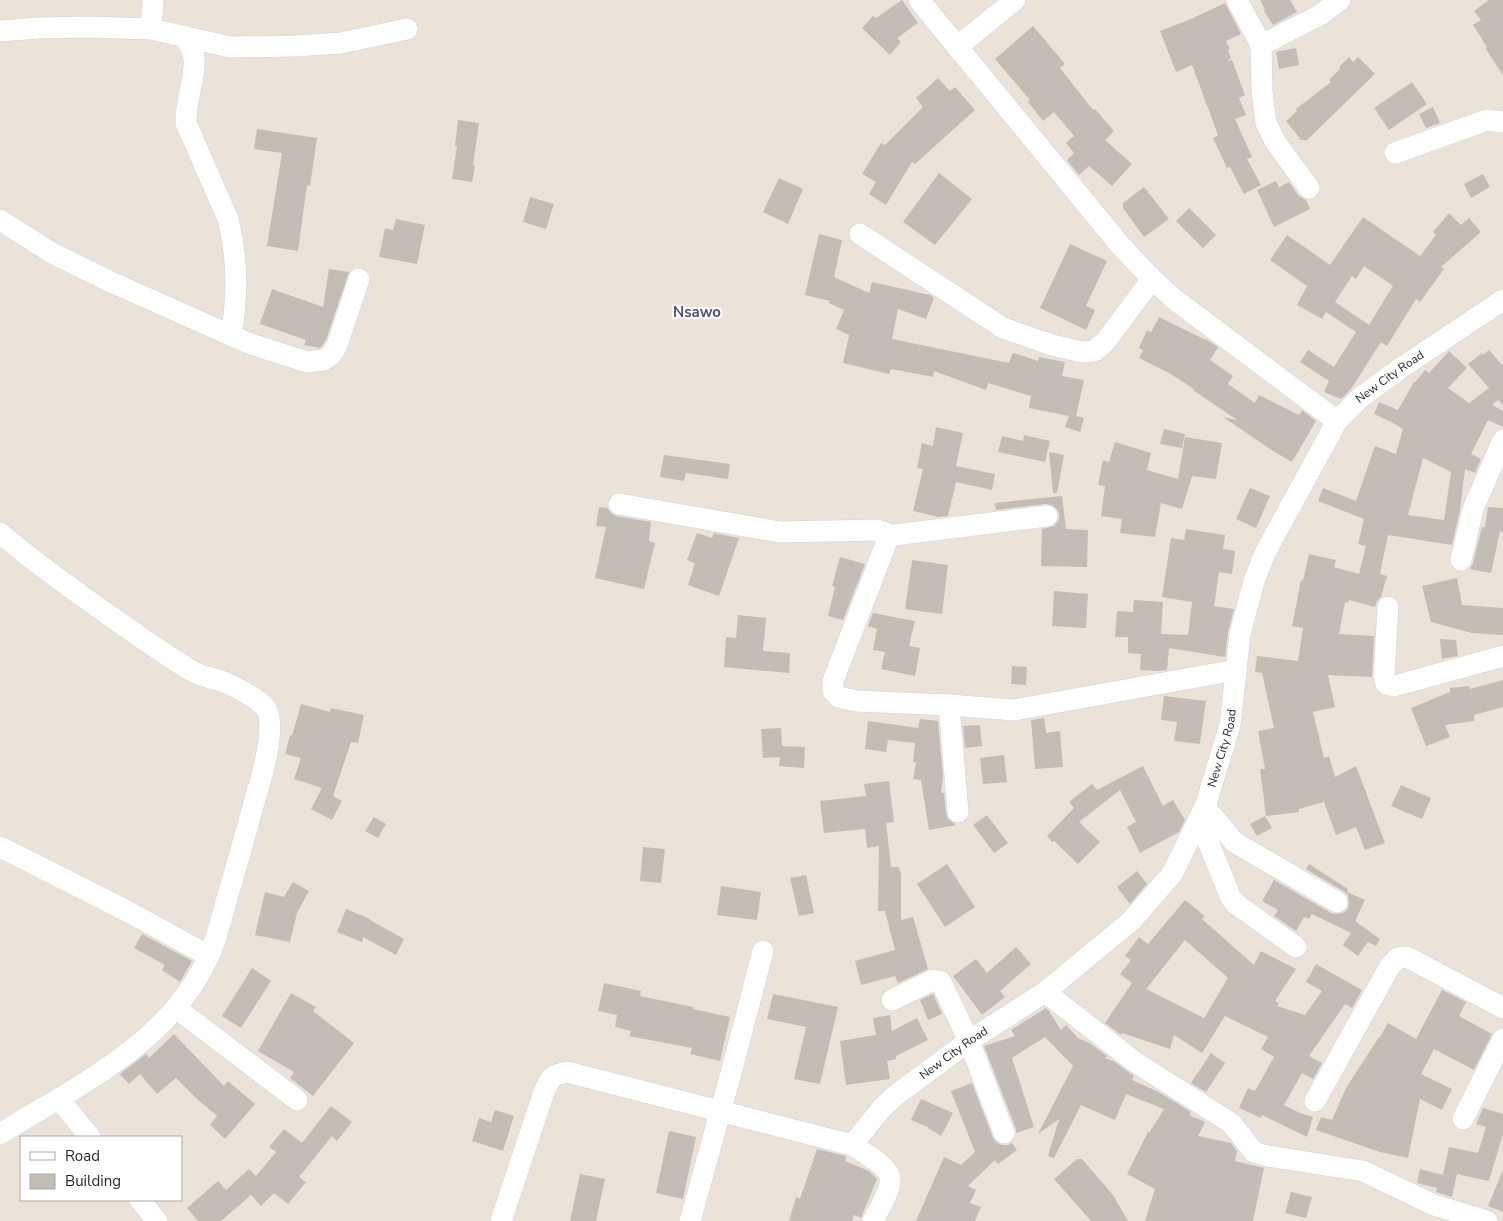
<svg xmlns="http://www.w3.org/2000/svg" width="1503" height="1221" font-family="'Nunito Sans',sans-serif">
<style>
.building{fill:#c3bdb5;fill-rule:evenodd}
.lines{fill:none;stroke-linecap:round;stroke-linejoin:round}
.minor-casing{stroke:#cdd1e3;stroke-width:22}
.minor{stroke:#fff;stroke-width:21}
.labels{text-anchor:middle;stroke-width:4.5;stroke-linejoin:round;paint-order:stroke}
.street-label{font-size:12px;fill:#282828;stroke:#fff}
.quarter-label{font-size:15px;font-weight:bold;fill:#464f7b;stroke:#fff}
</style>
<rect width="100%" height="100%" fill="#ece3d8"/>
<path class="building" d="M902,0l16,23 -21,15 4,4 -11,13 -28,-27 11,-12 3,2z
M1260,0h30l7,12 -24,13 -9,-14 1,-1z
M1489,0h14v75l-18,-27 2,-1 -14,-22 8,-5 -7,-9z
M1225,3l16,31 -15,7 4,8 -2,1 3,8 -4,3 5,-1 13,35 -6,3 7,17 -11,4 17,38 -5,2 14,26 -17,9 -14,-27 -3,1 -14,-30 5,-3 -26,-70 -16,7 -16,-41 31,-12z
M1033,26l32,38 -5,4 33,42 2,-1 19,22 -9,9 27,24 -20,22 -23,-20 -10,9 -12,-15 7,-7 -8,-10 8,-7 -20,-24 -11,9 -15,-19 2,-2 -35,-41z
M1296,48l3,17 -20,4 -3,-17z
M1349,57l4,5 5,-5 17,17 -68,66h-6l-15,-19 11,-10 -1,-2 35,-27 -2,-2 11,-11 -1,-2z
M938,78l12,13 5,-4 20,23 -60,54 -3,-2 -26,43 -17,-11 7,-12 -14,-8 19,-31 4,2 38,-38 -7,-9z
M1412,82l15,22 -38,26 -15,-22z
M1433,107l7,16 -14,5 -7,-14z
M458,120l21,3 -6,42 2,1 -3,16 -20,-3 5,-33h-2z
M257,129l60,9 -7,48 -3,-1 -9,66 -31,-5 15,-93 -28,-4z
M939,173l33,26 -37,46 -32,-23z
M1483,174l7,13 -19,11 -7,-14z
M779,178l24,11 -15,35 -25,-12z
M1276,181l3,6 10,-5 10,14 7,4 4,9 -36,18 -17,-37z
M1144,187l25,32 -25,18 -21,-29v-5z
M530,197l24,7 -8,25 -23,-7z
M1189,208l27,27 -13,13 -27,-27z
M1449,213l12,12 8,-7 12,14 -40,35 3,2 -24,33 -4,-3 -29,47 -6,-4 -30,47 -10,10 -17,-7 5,-11 -29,-19 8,-12 26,17 22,-35 -30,-20 -4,7 -25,-14 10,-19 -37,-26 17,-25 43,30 33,-48 57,39 16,-21 -3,-3zM1364,266l29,20 -24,39 -34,-23 17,-26 4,3z
M396,219l29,6 -8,39 -38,-7 6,-29 8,2z
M819,234l23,6 -8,37 35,16 3,-11 58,13 4,3 -8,21 -28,-10 -6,30 117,24 3,-9 2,-1 24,8 1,-4 26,5 -3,14 22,4 -8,36 8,2 -4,14 -15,-5 4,-11 -40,-8 2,-12 -43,-13 -2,7 -52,-19 -1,6 -42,-8 -2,5 -46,-11 6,-28 -13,-6 8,-19 -15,-7 1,-2 -25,-6z
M1070,244l37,17 -21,45 9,4 -9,20 -46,-22z
M329,269l20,3 -23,68 -4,6 -2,2 -16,-3 2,-5 -46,-16 12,-35 51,18z
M1159,317l47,23v-1l12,8 -8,13 23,16 -5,8 27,19 4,-8 40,20 3,-5 14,11 -24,41 -19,-11 -50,-34 14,3 -44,-30 1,-1 -25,-16 -30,-15 4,-8 -4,-2 8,-18 4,2z
M1489,350l14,16v39l-5,-5 -6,5 11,6v16l-15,-7 -17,34 10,5 -6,14 -10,-4 -5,41 -8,35 -64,-10 -8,39 7,2 -6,21 -4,4 -2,6 -26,-7 -1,3 -3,-1 -6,32 35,2 -2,41 -44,-2 7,32 -22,5 11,46 5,-2 6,21 21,-11 29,77 -20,7 -9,-23 -20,8 -12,-33 -25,7v3l-33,4 -6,-47h5l-7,-38 16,-3 -12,-55 -7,-1 2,-16 41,5 5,-33 -11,-2 9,-46 2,1 6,-27 27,6 -2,7 25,7 7,-28 -8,-2 6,-25 -46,-18 5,-13 33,13 19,-55 21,8 7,-25 -10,-6 -19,-9 5,-12 19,8 16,-28h1l10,-12 4,3 20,-22 18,17 -19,20 21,15 20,-15 -21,-24 14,-11 1,2zM1423,458l28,14 -7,48 -36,-5z
M936,427l27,6 -7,33 39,8 -3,16 -36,-8 -8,34 -9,1 -26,-6 10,-42 -6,-1 5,-25 11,3z
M1164,429l21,5 -3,14 -22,-4z
M1024,435l26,6 -5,21 -47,-10 4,-16 21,5z
M1185,437l37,6 -6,36 -24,-3 -10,33 -21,-6 -6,34 -35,-4 2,-14 -21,-3 4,-30 -7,-1 5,-25 6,2 6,-20 36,11 -4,17 31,9z
M1049,452l15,3 -7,38h-4z
M664,455l66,9 -2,15 -42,-6 -2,8 -24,-4z
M1250,488l20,8 -14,32 -20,-9z
M1062,496l4,33 22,1 -1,37 -46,-1 1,-37 12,-3 5,-6v-6l-2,-5 -5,-4 -7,-1 -49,6 -1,-7z
M599,507l8,1 4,5 5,3 35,6 -2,19 6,2 -11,46 -49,-11 11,-51 -10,-1z
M1488,507l15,1v24l-3,-1 -9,42 -21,-4 3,-6 9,-36h3z
M1186,529l39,6 -2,14 12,2 -3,23 -13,-2 -5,34 20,3 -6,23 -3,25 -56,-9 -2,22 -8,1 -19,-1 1,-16 -13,-1v-16h-13l2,-26 16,1 1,-12 29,2 -2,32 27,1 4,-33 -30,-5 9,-59 13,2z
M697,533l15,5 2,-5 25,5 -20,58 -31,-11 7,-22 -8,-3z
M840,557l25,7 -22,56 -15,-4 7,-29 -3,-1z
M912,560l36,5 -6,49 -37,-5z
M1457,578l5,27 41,3v27l-31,-2 -41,-11 -9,-36z
M1054,591l34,3 -2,34 -34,-2z
M873,613l42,8 -6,25 11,2 -5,28 -34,-7 4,-17 -12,-2 4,-21 -9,-3z
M738,615l28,3 -3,33 27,2 -1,20 -65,-6 2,-30 10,1z
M1440,639l16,1 2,16 -16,3z
M1012,666l15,1 -1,18 -15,-1z
M1503,680v27l-29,8v6l-29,4 5,12 -24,9 -15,-38 39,-16v-4l19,-2 1,3z
M1164,696l42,5 -6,43 -26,-3 3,-19 -16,-2z
M301,704l29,8 1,-4 33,7 -6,28 -7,-1 -18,54 9,5 -10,19 -21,-11 11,-21 -28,-9 7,-21 -16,-4 5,-19 2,1z
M1044,718l2,15 14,-2 3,36 -28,2 -4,-49z
M920,719l18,2 5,56 -2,16h3l2,20 2,6 8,6 -27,5 -8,-50 -8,-1 3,-17h-3l2,-19 -27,-3 -2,12 -21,-3 3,-28 50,7z
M980,725l2,21 -17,2 -2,-22z
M781,728l1,18 23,1 -1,21 -25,-2 1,-9 -17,1 -2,-29z
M1004,755l3,27 -24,2 -3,-26z
M1143,766l20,40 10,-6 12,20 -6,12 -39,21 -13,-26 9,-5 -16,-32 -41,32 21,20 -22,22 -24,-23 -2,1 -5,-6 27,-28 -5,-6 23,-18 5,6z
M889,781l5,41 -8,1 5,44h8l2,7v46l12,-3 15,52 -30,14 -3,-7 -34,9 -6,-24 40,-11 -10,-39h-7l1,-65 -12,2 -2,-19 -41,4 -4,-32 46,-5 -2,-12z
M1401,785l30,13 -9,21 -31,-13z
M987,815l21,28 -14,10 -21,-28z
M1265,816l7,12 -15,8 -7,-12z
M374,817l12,7 -8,14 -13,-7z
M643,847l22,2 -4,34 -21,-2z
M947,864l28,43 -30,20 -28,-43z
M1309,864l39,25 -1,3 18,8 -10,21 25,18 -4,7 -8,-4 -10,14 -15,-11 8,-12 -39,-19 -3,5 -5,-2 -8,14 -22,-15 4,-6 -16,-9 12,-21 57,33 5,1 7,-1 5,-4 1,-6 -1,-8 -5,-4 -37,-22z
M1137,871l10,13 -17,20 -13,-17z
M806,875l8,38 -15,3 -9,-38z
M293,882l16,9 -12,22 -7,29 -35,-7 10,-43 19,5z
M721,886l40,6 -4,28 -40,-5z
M1185,900l20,16 -3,3 52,46 7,-14 35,18 -21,32 4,2 -2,3 28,9 17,-24 -16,-9 10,-18 46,26 -10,18 -7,-4 -36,52 13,7 -9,16 -11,-6 -18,32 16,8 13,4 -6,20 -45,-22 -1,3 -22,-10 9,-20 7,3 19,-34 -13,-8 7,-12 -43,-21 -23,37 -28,-18 -4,14 -48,-16 -1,2 -16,-12 27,-40 -12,-9 11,-14 -6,-4 14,-19 9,7zM1185,940l43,38 -24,40 -58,-29z
M346,909l24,10v1l34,19 -8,16 -33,-18 -1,5 -25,-10z
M142,934l50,27 -12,21 -18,-12 3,-5 -31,-17z
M1016,947l15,17 -31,27 5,6 -23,18 -29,-39 23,-17 11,14z
M252,968l19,13 -30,47 -19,-12z
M604,983l37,8 -1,5 53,11v2l37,8 -10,44 -30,-7 2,-6 -63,-12 2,-5 -16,-4 2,-12 -19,-4z
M1442,990l24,12 -7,14 33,18 -18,36 -40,-21 -13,25 31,15 -10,21 -22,-11 -12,59 -28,-6 -64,-22 5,-13 11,3 14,-32 33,-51h1l8,-14 28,16z
M291,993l25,14 -3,4 41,32 -41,53 -23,-18 4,-6 -36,-21z
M773,994l65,13 -18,77 -26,-5 12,-52 -39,-8z
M933,994l9,20 -14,6 -8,-20z
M1046,1008l3,3 12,19 5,-5 12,13 13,6 16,12 -2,2 10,4 19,14 -2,4 25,11 34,21 -2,3 16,7 -7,14 33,7 6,8 -2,10 29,7 -11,53h-108l10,-32 -28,-15 21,-42 1,1 15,-24 -38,-15 -11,26 -34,-15 -27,53 -6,-2 11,-37 -21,15 35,-68 -28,-29 -33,21 22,69 -18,6v-4l-32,-83 31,-10 -4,-6z
M890,1015l2,16 25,-13 11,22 -32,16v3l-9,2 3,18 -44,6 -6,-44 36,-6 -3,-17z
M174,1034l50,52 4,-5 27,23 -30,35 -15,-14 7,-9 -20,-17 -21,-21 -19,16 -17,-20 -11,10 -9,-10 26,-20 3,4z
M1211,1053l14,10 -19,29 -15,-9z
M972,1083l21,55 3,4 6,3h6l4,-2 5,7 -19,14 -3,-4 -27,26 8,4 -6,13 11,4 -6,14h-59l28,-64 17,8 14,-13 -24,-61z
M921,1099l32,14 -12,23 -13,-8v-1l-17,-7z
M331,1106l21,16 -15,19 -5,-5 -33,41 7,5 -18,22 -14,-11 -13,13 -10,-11 -30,26h-23l-11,-13 31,-27 8,9 23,-21 7,7 20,-24 -7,-5 15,-18 18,14z
M1483,1108l20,6v20l-14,47 -32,-7 -5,23 -16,-5 1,-4 -20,-5 3,-14 23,6 6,-28 29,6 8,-26 -10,-3z
M495,1110l19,6 -11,35 -31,-10 7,-23 12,4z
M669,1131l27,6 -13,62 -27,-6z
M817,1149l29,7 -1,5 24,10 8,8 -16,39 -7,-3 -2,6h-63l7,-24 4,2z
M1077,1159h5l31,36 15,26h-37l-37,-42z
M1503,1170v42l-15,-6z
M580,1174l25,5 -9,42h-26z
M1291,1192l21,5 -6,21 -21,-5z"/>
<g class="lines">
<defs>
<g id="minor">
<path d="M919,0l201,245 32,34 22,20 163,122"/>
<path d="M1237,0l24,45 59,-30 20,-15"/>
<path d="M151,29l2,-29"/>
<path d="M0,31l38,-3 52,-1 61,2 79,18 65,-1 46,-3 66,-14"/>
<path d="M185,36c3,7 9,16 9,23 2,19 -9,42 -8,64l42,96c10,39 10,77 3,116"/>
<path d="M1261,45l1,46 4,32 10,20 33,45"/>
<path d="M957,47l58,-47"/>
<path d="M1395,153l92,-33 16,2"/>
<path d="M0,220l52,33 59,29 137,61 59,19 17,-2 7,-5 6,-10 22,-66"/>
<path d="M860,234l143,94 49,17 30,7 12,-1 11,-9 47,-63"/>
<path d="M619,504l161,28 97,-2 7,2 3,9 -54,140v10l6,6 16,4 94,4 65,5 222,-40"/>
<path d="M0,533c32,27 65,51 99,75 31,22 61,44 93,63 9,6 22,7 32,11 11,5 33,16 41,25 13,15 -4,73 -10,92 -9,33 -18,66 -28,99 -5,19 -10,40 -18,58 -42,90 -130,128 -209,178"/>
<path d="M886,536l161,-20"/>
<path d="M1461,560l12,-51 30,-69"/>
<path d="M1388,607l-4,69 2,8 8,2 109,-30"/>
<path d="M949,705l9,107"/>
<path d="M1205,807l29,35 103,60"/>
<path d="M1198,822l11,22 22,54 5,6 60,43"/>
<path d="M0,847l125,63 84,46"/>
<path d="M1045,992l90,70 96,61 23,29 13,4 96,15 71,34 53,16"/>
<path d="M892,1000l41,-20 8,2 28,59 35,92"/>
<path d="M176,1008l121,92"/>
<path d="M59,1099l31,38"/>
<path d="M1315,1101l75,-135 8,-8 9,-1 96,51"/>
<path d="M1463,1119l40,-80"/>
<path id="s1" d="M852,1145l30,-37 14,-13 73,-54 76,-49 86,-71 41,-47 33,-67 25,-82 10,-91 14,-53 12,-30 71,-130 23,-23 38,-28 105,-70"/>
<path d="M140,1200l17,21"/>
<path d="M501,1221l43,-129c6,-14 7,-17 23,-20l285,73c10,6 36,21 38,33 2,10 -12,33 -17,43"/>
<path d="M690,1221l40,-144 33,-126"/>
</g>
</defs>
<use href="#minor" class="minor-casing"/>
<use href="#minor" class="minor"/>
</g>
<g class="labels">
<g class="street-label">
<text dy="4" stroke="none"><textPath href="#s1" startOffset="978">New City Road</textPath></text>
<text dy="4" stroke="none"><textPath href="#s1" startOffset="558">New City Road</textPath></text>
<text dy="4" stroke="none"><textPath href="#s1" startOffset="138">New City Road</textPath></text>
</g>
<g class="quarter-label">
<text x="697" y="317">Nsawo</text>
</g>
</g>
<rect x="20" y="1136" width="162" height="65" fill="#ffffff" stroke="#a9a9a9"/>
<rect x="30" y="1152" width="25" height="8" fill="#ffffff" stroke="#a9a9a9"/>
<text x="65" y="1161" font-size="15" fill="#282828">Road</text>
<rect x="30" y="1174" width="25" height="15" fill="#c3bdb5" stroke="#a9a9a9"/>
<text x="65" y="1186" font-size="15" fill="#282828">Building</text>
</svg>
